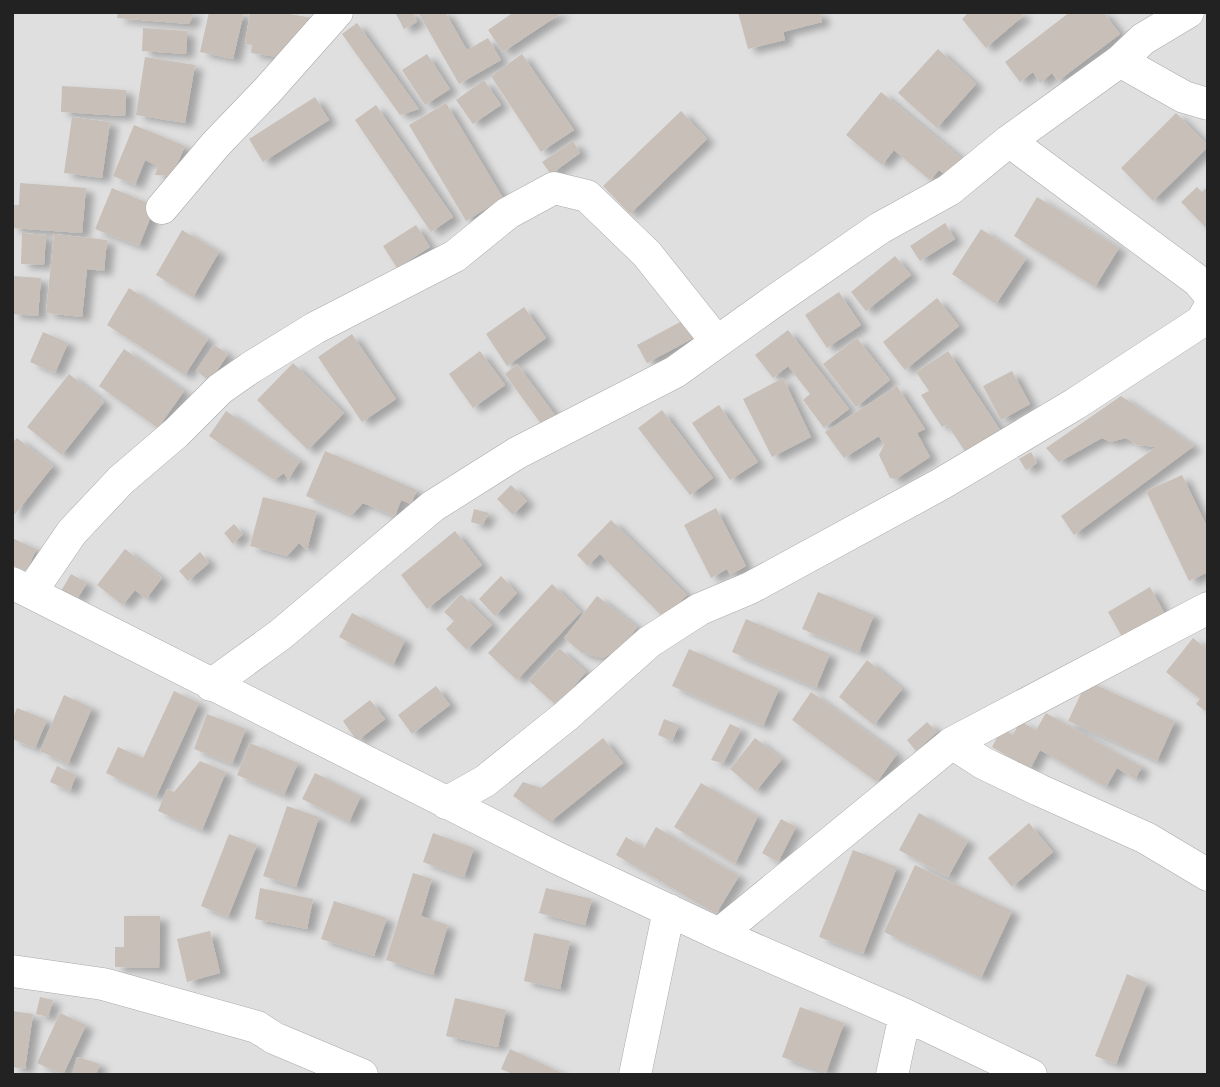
<svg xmlns="http://www.w3.org/2000/svg" width="1220" height="1087" font-family="'Golos Text',sans-serif">
<style>
.residential{fill:#e0dfdf}
.building{fill:#c7bfb8;filter:url(#shadow)}
.lines{fill:none;stroke-linecap:round;stroke-linejoin:round}
.street-casing{stroke:#a9a9a9;stroke-width:33}
.street{stroke:#fff;stroke-width:32}
</style>
<defs>
<filter id="shadow"><feDropShadow dx="8" dy="4.5" stdDeviation="3.5" flood-color="#0004"/></filter>
</defs>
<rect width="100%" height="100%" fill="#f2efe9"/>
<path class="residential" d="M12,12h1196v1063h-1196z"/>
<path class="building" d="M118,12h76l-5,12 -72,-6z
M209,12h35l-11,47 -33,-7z
M250,12h27l36,6 -29,40 -33,-5 1,-8 -7,-1z
M395,12h17l5,10 -13,7z
M418,12h27l22,38 21,-12 13,22 -42,24z
M514,12h49l-60,40 -15,-22z
M738,12h82l2,10 -39,10 2,8 -37,9z
M969,12h51l3,4 -37,32 -24,-29z
M1070,12h33l17,22 -62,47 -6,-8 -12,10 -7,-11 -13,10 -15,-20z
M357,23l62,86 -19,6 -58,-81z
M143,28l44,3 -1,23 -44,-3z
M938,49l38,35 -39,44 -39,-35z
M427,54l23,35 -25,16 -23,-35z
M522,54l52,76 -33,22 -50,-76z
M145,57l50,8 -10,58 -49,-8z
M484,80l17,25 -28,19 -17,-24z
M62,86l64,4 -1,26 -64,-4z
M881,92l80,66 -14,18 -8,-6 -9,10 -36,-30 -12,15 -36,-30z
M315,97l14,23 -66,42 -14,-23z
M446,103l57,95 -37,23 -57,-96z
M376,105l77,112 -22,15 -76,-112z
M681,111l26,28 -77,75 -27,-28z
M1176,113l32,32v2l-55,54 -32,-33z
M72,117l38,5 -8,56 -38,-5z
M134,125l51,21 -13,30 -17,-1 3,-9 -13,-6 -10,25 -22,-9z
M573,141l7,12 -29,21 -9,-12z
M20,183l66,5 -4,45 -70,-5v-23h7z
M1208,186v44l-27,-28 16,-15 5,5z
M112,188l43,18 -16,40 -44,-17z
M1037,197l82,51 -24,39 -81,-51z
M945,223l10,16 -35,22 -10,-15z
M416,225l14,22 -33,21 -14,-22z
M981,229l45,30 -30,45 -44,-30z
M182,230l37,22 -26,45 -37,-22z
M22,233l24,2 -2,30 -23,-1z
M54,234l53,6 -3,31 -17,-2 -5,48 -36,-4z
M895,256l16,19 -45,36 -15,-19z
M12,276l29,2 -3,38 -26,-2z
M129,288l79,51 -23,36 -78,-50z
M839,292l22,33 -34,23 -22,-33z
M937,298l22,28 -54,44 -22,-28z
M524,307l22,31 -39,28 -21,-32z
M684,320l15,15 -52,28 -10,-18z
M788,330l61,79 -25,19 -21,-28 7,-6 -22,-28 -15,12 -18,-23z
M43,332l25,11 -13,30 -25,-11z
M352,334l44,65 -34,23 -44,-65z
M857,338l33,42 -34,27 -33,-43z
M214,345l14,9 -18,27 -14,-10z
M124,349l60,42 -26,37 -59,-42z
M480,351l25,34 -32,23 -24,-34z
M948,351l56,85 -34,23 -23,-35 -5,3 -21,-32 8,-4 -13,-19z
M293,363l51,50 -36,37 -51,-50z
M517,364l41,55 -14,9 -39,-54z
M1012,371l18,33 -29,16 -18,-34z
M69,374l35,28 -42,53 -35,-28z
M783,378l28,59 -39,20 -29,-58z
M897,386l28,43 -8,4 13,24 -34,22 -6,-1 -11,-23 5,-10 -5,-9 -35,22 -19,-26z
M1121,396l73,50 -120,89 -13,-19 95,-69 -19,-2 -11,-7 -16,4 -8,-4 -43,24 -13,-14z
M719,405l39,57 -28,18 -38,-57z
M662,410l51,68 -23,17 -52,-67z
M226,411l74,50 -12,19 -4,-7 -10,7 -65,-44z
M17,438l36,28 -41,52v-75z
M325,451l92,39 -6,14 -10,-4 -6,16 -32,-13 -11,12 -46,-19z
M1031,452l6,11 -11,7 -7,-11z
M1182,475l26,54v43l-19,9 -43,-90z
M511,485l16,16 -14,14 -16,-16z
M263,497l54,14 -10,39 -8,-7 -12,13 -37,-10z
M716,508l30,58 -16,9 -3,-6 -16,9 -27,-53z
M474,509l15,4 -7,12 -11,-3z
M611,520l76,75 -23,23 -64,-64 -12,12 -11,-11z
M234,524l9,10 -10,10 -9,-11z
M455,531l27,34 -55,44 -26,-34z
M12,538l24,11 -9,22 -15,-6z
M125,549l37,29 -16,21 -11,-9 -12,15 -26,-20z
M200,552l9,11 -21,18 -9,-10z
M71,574l16,9 -10,16 -16,-8z
M501,576l16,17 -22,23 -16,-17z
M552,584l29,28 -64,68 -29,-27z
M1150,587l17,31 -42,24 -17,-30z
M818,592l56,23 -15,37 -57,-23z
M461,594l31,31 -25,25 -21,-21 8,-8 -10,-9z
M597,596l40,31 -14,20 -20,11 -21,-5 -18,-15z
M352,613l53,27 -12,25 -54,-28z
M746,619l84,35 -14,34 -84,-36z
M1193,638l15,12v63l-12,-9 4,-5 -34,-27z
M559,648l27,24 -29,34 -28,-25z
M689,649l90,40 -16,37 -91,-40z
M867,660l35,29 -28,36 -35,-28z
M1087,681l88,40 -18,40 -89,-40z
M436,686l14,19 -38,29 -14,-19z
M174,691l25,12 -43,94 -50,-24 12,-26 25,11z
M811,692l86,62 -20,28 -85,-62z
M64,695l28,13 -24,56 -28,-13z
M370,700l15,19 -28,22 -14,-20z
M17,708l30,12 -12,28 -23,-9v-19z
M1046,713l96,54 -7,12 -18,-11 -11,19 -66,-37 -10,19 -38,-22 10,-19 11,7 7,-14 16,9z
M207,714l39,15 -14,35 -38,-15z
M664,719l15,6 -7,16 -14,-6z
M927,722l10,10 -21,19 -9,-11z
M730,724l11,5 -18,34 -12,-3z
M603,738l20,25 -73,59 -37,-26 10,-14 18,6z
M755,738l27,21 -26,32 -26,-22z
M250,743l48,20 -14,32 -47,-20z
M200,761l26,11 -24,58 -44,-19 9,-22 7,3z
M57,766l19,9 -6,16 -20,-9z
M315,773l46,23 -12,26 -47,-23z
M701,783l57,33 -23,48 -61,-37z
M287,806l32,11 -23,70 -33,-11z
M919,813l49,28 -20,36 -49,-27z
M781,819l15,8 -18,35 -16,-9z
M1029,823l24,29 -41,35 -24,-29z
M656,827l83,49 -23,38 -100,-59 10,-18 18,11z
M433,833l41,15 -10,29 -41,-15z
M229,834l28,11 -29,72 -27,-11z
M853,850l44,17 -34,87 -44,-17z
M915,865l97,46 -31,67 -97,-46z
M413,873l19,6 -11,37 27,9 -15,50 -47,-15z
M260,888l53,11 -6,30 -52,-10z
M546,888l46,11 -7,26 -46,-12z
M334,901l53,17 -13,38 -53,-17z
M124,916h36l-1,52 -44,-1v-20h9z
M210,931l10,42 -33,9 -10,-43z
M534,933l36,8 -10,48 -36,-8z
M1127,974l20,9 -31,81 -21,-8z
M40,997l13,3 -5,17 -12,-3z
M455,998l51,12 -8,37 -52,-11z
M800,1007l44,16 -18,50 -44,-16z
M12,1011l21,3 -8,55 -13,-2z
M60,1013l26,12 -23,50 -26,-12z
M510,1049l52,24 -1,2h-46l-14,-6z
M77,1057l23,7 -4,11h-24z"/>
<g class="lines">
<defs>
<path id="street" d="M1120,61l64,36 24,7
M1009,141l189,140 10,12
M162,208l54,-64 51,-53 70,-79
M12,583l543,274 164,77 186,81 126,60
M31,592l41,-60 49,-52 55,-47 44,-44 30,-21 65,-40 140,-72 53,-43 46,-25 33,8 60,58 70,88
M211,685l69,-50 153,-129 84,-53 158,-81 95,-68 110,-76 69,-38 60,-49 111,-80 23,-22 45,-27
M952,743l31,20 56,27 107,48 62,37
M446,803l39,-22 81,-65 83,-74 51,-33 50,-21 191,-104 134,-80 127,-83 6,-11
M719,934l233,-191 256,-135
M12,971l91,13 154,43 17,11 88,37
M635,1075l34,-165
M892,1075l13,-60"/>
</defs>
<use href="#street" class="street-casing"/>
<use href="#street" class="street"/>
</g>
<rect width="1220" height="1087" fill="none" stroke="#222222" stroke-width="28"/>
</svg>
